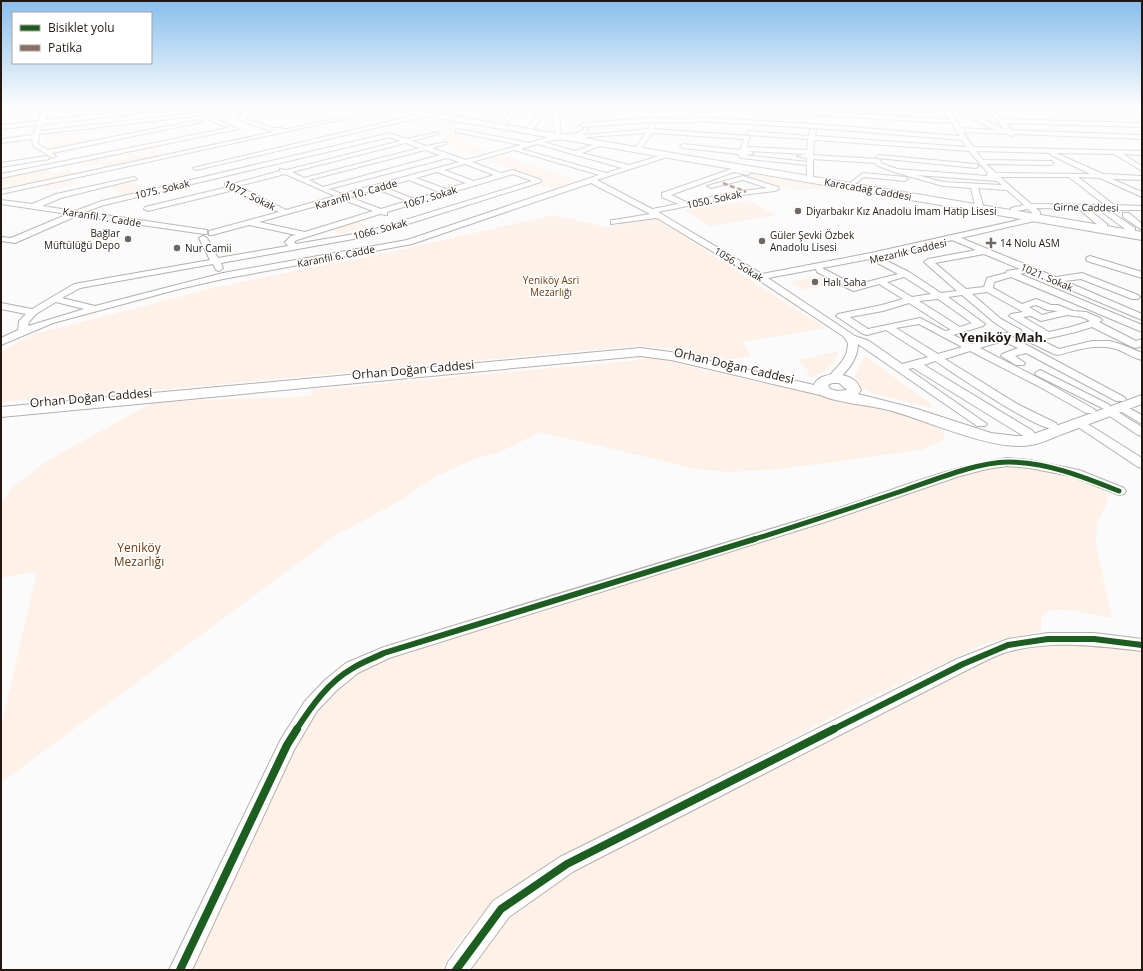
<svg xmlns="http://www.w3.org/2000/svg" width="1143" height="971" font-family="'Open Sans',sans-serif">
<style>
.green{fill:#fdf1e8}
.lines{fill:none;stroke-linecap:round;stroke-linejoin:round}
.minor-casing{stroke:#b5b0ad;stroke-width:2}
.major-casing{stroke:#b5b0ad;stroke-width:2}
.highway-casing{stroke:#b5b0ad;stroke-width:2}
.minor{fill:#fefefe;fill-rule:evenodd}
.major{fill:#fefefe;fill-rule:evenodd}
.highway{fill:#fefefe;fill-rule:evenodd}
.quiet{stroke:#8d6e63;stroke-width:2.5;stroke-dasharray:5 2.5;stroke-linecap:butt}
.cycleway-far2-casing{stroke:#fff;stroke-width:8}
.cycleway-far1-casing{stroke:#fff;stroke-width:8}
.cycleway-casing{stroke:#fff;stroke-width:10}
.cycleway-far2{stroke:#1b5e20;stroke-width:5}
.cycleway-far1{stroke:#1b5e20;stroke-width:6}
.cycleway{stroke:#1b5e20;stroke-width:8}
.poi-dot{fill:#6e6763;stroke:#fff;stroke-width:1.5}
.labels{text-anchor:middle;stroke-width:3;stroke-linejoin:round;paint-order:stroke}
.far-street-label{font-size:10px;fill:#221811;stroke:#fff}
.far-poi-label{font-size:10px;fill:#221811;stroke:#fff;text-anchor:start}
.far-park-label{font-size:10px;fill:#6a3a10;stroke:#fff}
.street-label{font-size:12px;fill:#221811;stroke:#fff}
.park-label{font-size:12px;fill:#6a3a10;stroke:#fff}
.far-district-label{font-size:13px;font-weight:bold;fill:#221811;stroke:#fff}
</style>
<rect width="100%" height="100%" fill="#fbfbfb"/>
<path class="green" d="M449,121l15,3 -13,6 17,6 -7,4 33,13 -15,4 -26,-10 2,-1 -13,-6 5,-2 -2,-5 -8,-1 1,-5 -5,-2z
M123,124l3,9 -19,2 -1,-5 -20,3 -1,5 -39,5 -3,-4 2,-6z
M128,134l-78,16 -7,-5z
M153,146l16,8 -65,14 -1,-1 2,-1 -4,-3 -17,4 -8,-5 27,-6 7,5 18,-4 -7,-4z
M502,155l77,26 -26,8 -15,-6 4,-2 -55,-21z
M44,169l10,4 14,-3 10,4 -61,13 -8,-2 -8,1v-8z
M751,173l79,14c-29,6 -55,0 -83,-9l-1,-2z
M73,180l7,4 -35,7 -6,-4z
M132,181l16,9 -22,6 -17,-9z
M749,200l27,15 -67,11 -25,-16z
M553,215l55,12 49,-8 168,109 -83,14 9,14 -29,5 -57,-13 -29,-2 -446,41 -189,15v-50l30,-17 182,-47 116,-24 45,-8z
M358,222l9,4 -26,8 -8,-4z
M825,275l14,8 -35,7 -13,-8z
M839,351c-5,16 -15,23 -30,26l-2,-8 -9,-9z
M650,356l41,11 222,49 30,15 2,7 -3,3 -21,9 -141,19 -52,3 -31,-3 -157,-37 -38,19 -28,8 -39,18 -35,24 -64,34 -335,248v-57l36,-154 -10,1 -26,5v-75l11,-15 29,-23 25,-15 88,-48 157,-6 1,-6 326,-30z
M865,356l65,47 2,5 -60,-15 -14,-8 -3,-10z
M1000,466l38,3 35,7 28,10 5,6 2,8 -11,24 -1,22 16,72 -42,-8h-21l-8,8v13l-54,12 -126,59 -243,128 -109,60 -29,26 -30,37 -10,17h-247l90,-202 36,-60 26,-29 35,-19 579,-185z
M1075,645l46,3 21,4v318h-677l54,-65 47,-30 405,-207 34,-16 37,-5z"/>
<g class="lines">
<defs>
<path id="minor" d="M41,106h6v2l44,-2 -3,2 -41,3 -2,9 129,-14h16l-3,2 -144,16 -3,7 164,-19 -2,-6h4l7,12 25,11 -237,49v-4l227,-46 -19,-8 -3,-5 -167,19 -1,10 9,6 152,-30 3,2 -150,31 4,3 -3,2 -20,-12 -1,-7 -31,4v-4l32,-4 4,-10 -36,4v-4l38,-4 2,-10 -40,4v-4l40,-3z
M261,106h8l-21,8 -3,3 1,2 28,9h8l1,2 108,-24 3,2 -393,86v-4l272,-58 -31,-11 -3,-4 5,-5z
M478,106h6l-4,4 -3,-2z
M511,106h6l-3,9 -8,9h-4l-1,-1 7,-8z
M539,106h6l-7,17 -6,6h-4l-1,-1 5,-6z
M552,106h6l3,27 -3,2 -3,-2z
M637,106h62l-3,2 -120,3 -3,-2 3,-2z
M705,106h26l216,13 3,2 -3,2 -239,-15z
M866,106l53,2 3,2 -3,2 -50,-4z
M941,106c23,-1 44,15 64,24l-9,-11 -15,-13 161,4v4l-153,-6 13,11 140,4v4l-136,-4 5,7 131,5v4l-127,-5 -3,2 -6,-2 -43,-2 10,15 169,4v4l-19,-1 19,12v5l-28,-17 -58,-1 47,21 39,2v4l-30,-1 30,13v5l-42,-19 -22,-1 36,28 28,1v4h-34l27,18v4h-6l-31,-23h-10l19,15v4h-6l-22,-19 -43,-1 4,4 -1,8 -78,18 95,39 26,-4 56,22 2,2 -2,2h-6l-51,-20 -16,2 77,33v6l-114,-48 -8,2 122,51v7l-131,-55 -17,5 -1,6 29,16 14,-5 15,6h7l15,6 13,1 14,6 2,2 -3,2 37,19 6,-2v7l-6,2 -4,-1 -40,-20 -16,5 -35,8 18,9 33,-8h18l13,4 19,8v7c-9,-2 -17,-8 -26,-11 -19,-6 -39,1 -58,6l-4,-1 -27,-13 -1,-2 1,-2 12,-3 -30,-18 2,-2 12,-2 -36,-20 -15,2 29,25 20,11 1,2 -10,5 112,60 2,2 -2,2h-8l-90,-48 -11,3 10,7 -1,2h-8l-15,-9 1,-2 16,-6 -15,-7 -23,7 66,34 48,27 2,2 -2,2h-8l-48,-27 -68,-35 -25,8 74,46 37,18 2,3 -2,3c-16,4 -102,-56 -121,-68l-11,4 109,66 2,3 -2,3h-8l-112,-69 -5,1 79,55 -2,2h-8l-119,-82c0,15 -11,28 -22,37h-8l-1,-2c9,-12 21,-19 21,-36l-5,-7 -95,-63 -91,-55 -46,6v-4h3l36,-6 -59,-31 -179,61 -189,35 -44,10 -126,34 -52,22v-7l17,-8 1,-9 7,-7 -25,-5v-6l31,6 42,-25 136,-24 -11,-22 4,-2 4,2 11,20 70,-12 -3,-4 6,-6 5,-1 -47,-10 -37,10h-3v-4l70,-19 -45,-22 -86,21 -4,-2 1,-2 83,-20 -3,-2v-2l7,1 48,-13v-2l7,1 113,-29 -10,-4 -286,68 -19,7 122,18v4h-3l-132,-19v3l-57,25 -14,-2v-4l10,1 57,-24 -67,-10v-4l31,4 24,-10 78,-17 3,2 -76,19 -19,8 33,5 27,-10 288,-68 16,6 32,-7v2l-26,7 14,5 20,-4v2l-14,4 34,12 55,-15 -65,-13v-2l2,-1 71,14 23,-7 25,-3 9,-5 3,2 -6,5 65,-6 1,-4 3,-2 3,2 -1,4 96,7 -3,11 60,3 1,-11 -59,-4 -3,-2 3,-2 60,5 1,-6 3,-2 3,2 -1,6 151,11 -4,-7 -148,-12 -119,-7 -3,2 -42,-1 -67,5 -3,-2 3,-2 67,-5 40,1 3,-2 121,7 146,12zM948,108l12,4 35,18 -34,-2zM646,133l-10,14 1,1h4l12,-15 91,6 -4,11 -57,-6 -3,2 3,2 56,6 -1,2 3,2 66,7v10l3,2 3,-2v-16l62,4 1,2 18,7 49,14 28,2 4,17 4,2 4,-2 -5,-17 29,2 17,15 -13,3v4l17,-3 4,4v4l-161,36 -109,21 -104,-62 84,-17 33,-4 4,-2 -1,-2 -35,-11 -36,10 4,2 32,-8 24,8 -25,3 -56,11 -15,-7 63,-23 14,3 3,-2 -17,-5 -72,25v4l16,7 -26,5 -55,-29 73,-24v-2h-4l-37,11 -47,-12 20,-8v-2h-4l-23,8 -32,-9 31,-5 3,3 12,-3zM814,140l155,11 19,22 -1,3 -90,-7 -16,-6 -1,-3 -2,-1 -65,-4zM406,143l13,5 -115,30 -12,-6zM537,144l85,24 -16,5 -85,-24zM425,150l15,5 -117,32 -14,-7zM514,150l85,25 -192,65 -184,33 -128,33 -33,-8 18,-10 133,-24 3,6 3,1 4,-3 -2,-5 149,-27 171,-54v-2l-28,-10 -12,3 -29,-11zM750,151l57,3 -10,2 10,2v4l-62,-7 7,-1 1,-1zM976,151l75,2v2l39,19 -94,-1 -10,-9 65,1 3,-2 -3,-2 -68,-1zM447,158l12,4 -117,32 -13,-5zM465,164l29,11 -20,6 -30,-11zM437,172l29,11 -20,6 -30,-11zM285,174l50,22 -49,14 -48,-24zM513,174l19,7 -166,51 -70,12 -2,-2 3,-2 83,-26 7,1v-3zM917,175l80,6 5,4 -59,-3zM1000,177h69l36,28 -74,-1zM409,180l30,12 -25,7 -30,-12zM377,189l30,12 -26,8 -32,-12zM341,199l32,12 -68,21 -46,-10zM952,240l24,10 -48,9 -4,3 33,29 -16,2 -32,-21 -30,-15zM984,254l36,15 -13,2 -1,2 -19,5 -3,9 -18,2 -31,-26zM870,259l28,15 -43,11 -33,-17zM816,269l1,3 34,18 3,1 25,-7 24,15 -21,6 -44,9 -2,2 27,18 4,1 19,-5 42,27 -26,7 -33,-23 -14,-5 -87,-58zM904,277l27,17 -19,3 -25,-15zM962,295l33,28 14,9 -37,12 -19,-9 30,-9 2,-2 -37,-27zM938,299l34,24 -12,4 -41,-26zM56,302l28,7 -56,17 1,-4 7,-8zM909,303l42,27 -6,1 -25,-13 -52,11 -18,-12 33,-6zM1036,305l11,5 11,1 -16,4 -13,-8zM1067,315l15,2 8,4 -19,6 -22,5 -26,-15 8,-1 10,5zM919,324l43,23 -24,7 -42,-26z
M429,112l2,1v2l-235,55 -3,-2z
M879,155l97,9 3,2 -3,2 -99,-10 -1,-1z
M47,156l2,1v2l-48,8v-4z
M863,173l42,4 3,2 -3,2 -41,-4 -9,7h-4v-2z
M1123,213h6l13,11v6l-19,-13z
M1090,256l52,16v6l-55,-17 -1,-2 1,-2z
M1040,370l68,34 2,2 -1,2 4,1 29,18v9l-4,-1 -33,-22 -2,-2 1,-2 -68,-34 -1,-2z
M1121,404l21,11v9l-25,-15 -2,-2 2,-2z
M1079,419l4,2 59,37v10l-4,-1 -63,-42 -2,-2 2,-2z
M1007,458l22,2 50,10 45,18 2,3 -2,3 -5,1 -48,-19 -42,-8 -22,-2 -20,3 -27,7 -135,46 -436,136 -31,15 -21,17 -20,21 -23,39 -102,220h-23l112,-231 24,-38 20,-21 21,-17 38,-16c142,-43 284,-86 426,-130 65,-19 129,-49 197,-59z
M1048,633h46l48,6v12c-43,-5 -88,-11 -131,0 -14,3 -29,12 -42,18l-395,202 -65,46 -39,53h-25l3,-8 45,-61 67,-44 397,-198 51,-20z"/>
<path id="major" d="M640,348l31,4 143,33c5,-13 30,-13 40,-5 3,2 5,6 7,10l-3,4 59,15 74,24 25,3h12l114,-41v9c-25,9 -49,19 -74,28 -12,4 -24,11 -37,13 -38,7 -104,-25 -143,-35 -22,-6 -47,-6 -68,-15l-149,-35 -31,-4 -639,61v-10zM832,383h7l8,7 -10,1 -7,-2 -2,-4z"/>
<path id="highway" d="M376,106h17l749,126v8l-762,-132z"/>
</defs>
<use href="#minor" class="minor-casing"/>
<use href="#major" class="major-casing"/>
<use href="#highway" class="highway-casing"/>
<use href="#minor" class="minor"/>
<use href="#major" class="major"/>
<use href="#highway" class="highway"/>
<path class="quiet" d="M723,183l23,9"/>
<defs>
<path id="cycleway-far2" d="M752,540c51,-16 102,-33 153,-50 29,-10 73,-28 103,-28 39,0 76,15 111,29"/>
<path id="cycleway-far1" d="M296,730c15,-23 32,-48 57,-62 9,-6 21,-10 31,-15l371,-114
M832,730l131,-66 45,-19 40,-6h46l48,6"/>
<path id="cycleway" d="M180,970l107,-225 10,-16
M456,970l45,-61 66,-45 267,-135"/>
</defs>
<use href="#cycleway-far2" class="cycleway-far2-casing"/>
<use href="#cycleway-far1" class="cycleway-far1-casing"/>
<use href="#cycleway" class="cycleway-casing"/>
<use href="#cycleway-far2" class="cycleway-far2"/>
<use href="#cycleway-far1" class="cycleway-far1"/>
<use href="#cycleway" class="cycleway"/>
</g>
<linearGradient id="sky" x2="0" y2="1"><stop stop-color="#87beed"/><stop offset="0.44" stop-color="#fdfdfd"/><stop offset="1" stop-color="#fdfdfd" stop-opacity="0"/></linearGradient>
<rect width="1143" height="242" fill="url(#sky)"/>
<g class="poi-dot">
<circle cx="798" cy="211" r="4"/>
<circle cx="128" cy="239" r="4"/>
<circle cx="762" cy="241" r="4"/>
<path d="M989 237h4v4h4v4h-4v4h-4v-4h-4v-4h4z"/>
<circle cx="177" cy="248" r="4"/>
<circle cx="815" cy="282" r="4"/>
</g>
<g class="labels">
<g class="far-street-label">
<text transform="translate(162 189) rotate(-13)" y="4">1075. Sokak</text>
<text transform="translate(868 189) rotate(10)" y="4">Karacadağ Caddesi</text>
<text transform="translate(356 194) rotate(-16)" y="4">Karanfil 10. Cadde</text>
<text transform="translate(250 195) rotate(26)" y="4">1077. Sokak</text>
<text transform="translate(430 197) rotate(-17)" y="4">1067. Sokak</text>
<text transform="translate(714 199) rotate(-12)" y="4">1050. Sokak</text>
<text transform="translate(1086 207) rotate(1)" y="4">Girne Caddesi</text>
<text transform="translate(102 217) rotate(9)" y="4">Karanfil 7. Cadde</text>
<text transform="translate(380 229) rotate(-15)" y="4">1066. Sokak</text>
<text transform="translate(908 251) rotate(-13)" y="4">Mezarlık Caddesi</text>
<text transform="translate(336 256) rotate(-11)" y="4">Karanfil 6. Cadde</text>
<text transform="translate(739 264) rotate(32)" y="4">1056. Sokak</text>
<text transform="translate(1047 277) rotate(23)" y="4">1021. Sokak</text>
</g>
<g class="far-poi-label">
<text x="806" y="215">Diyarbakır Kız Anadolu İmam Hatip Lisesi</text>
<text x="120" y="237" text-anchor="end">Bağlar<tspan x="120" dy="12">Müftülüğü Depo</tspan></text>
<text x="770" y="239">Güler Şevki Özbek<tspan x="770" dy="12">Anadolu Lisesi</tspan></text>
<text x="1000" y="247">14 Nolu ASM</text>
<text x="185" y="252">Nur Camii</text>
<text x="823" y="286">Halı Saha</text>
</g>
<g class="far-park-label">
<text x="551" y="284">Yeniköy Asri<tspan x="551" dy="12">Mezarlığı</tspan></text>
</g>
<g class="street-label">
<text transform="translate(734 366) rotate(13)" y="4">Orhan Doğan Caddesi</text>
<text transform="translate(413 370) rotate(-5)" y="4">Orhan Doğan Caddesi</text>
<text transform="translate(91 398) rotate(-5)" y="4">Orhan Doğan Caddesi</text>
</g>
<g class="park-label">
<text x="139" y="552">Yeniköy<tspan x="139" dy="14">Mezarlığı</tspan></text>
</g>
<g class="far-district-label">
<text x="1003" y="342">Yeniköy Mah.</text>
</g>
</g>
<rect width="1143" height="971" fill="none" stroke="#221811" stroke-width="4"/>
<rect x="12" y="12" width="140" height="52" fill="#ffffff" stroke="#a7a3a0"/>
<rect x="20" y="25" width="20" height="6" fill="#1b5e20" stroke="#a7a3a0"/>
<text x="48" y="32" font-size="12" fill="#221811">Bisiklet yolu</text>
<rect x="20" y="45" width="20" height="6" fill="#8d6e63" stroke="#a7a3a0"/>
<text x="48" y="52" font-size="12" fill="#221811">Patika</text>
</svg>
